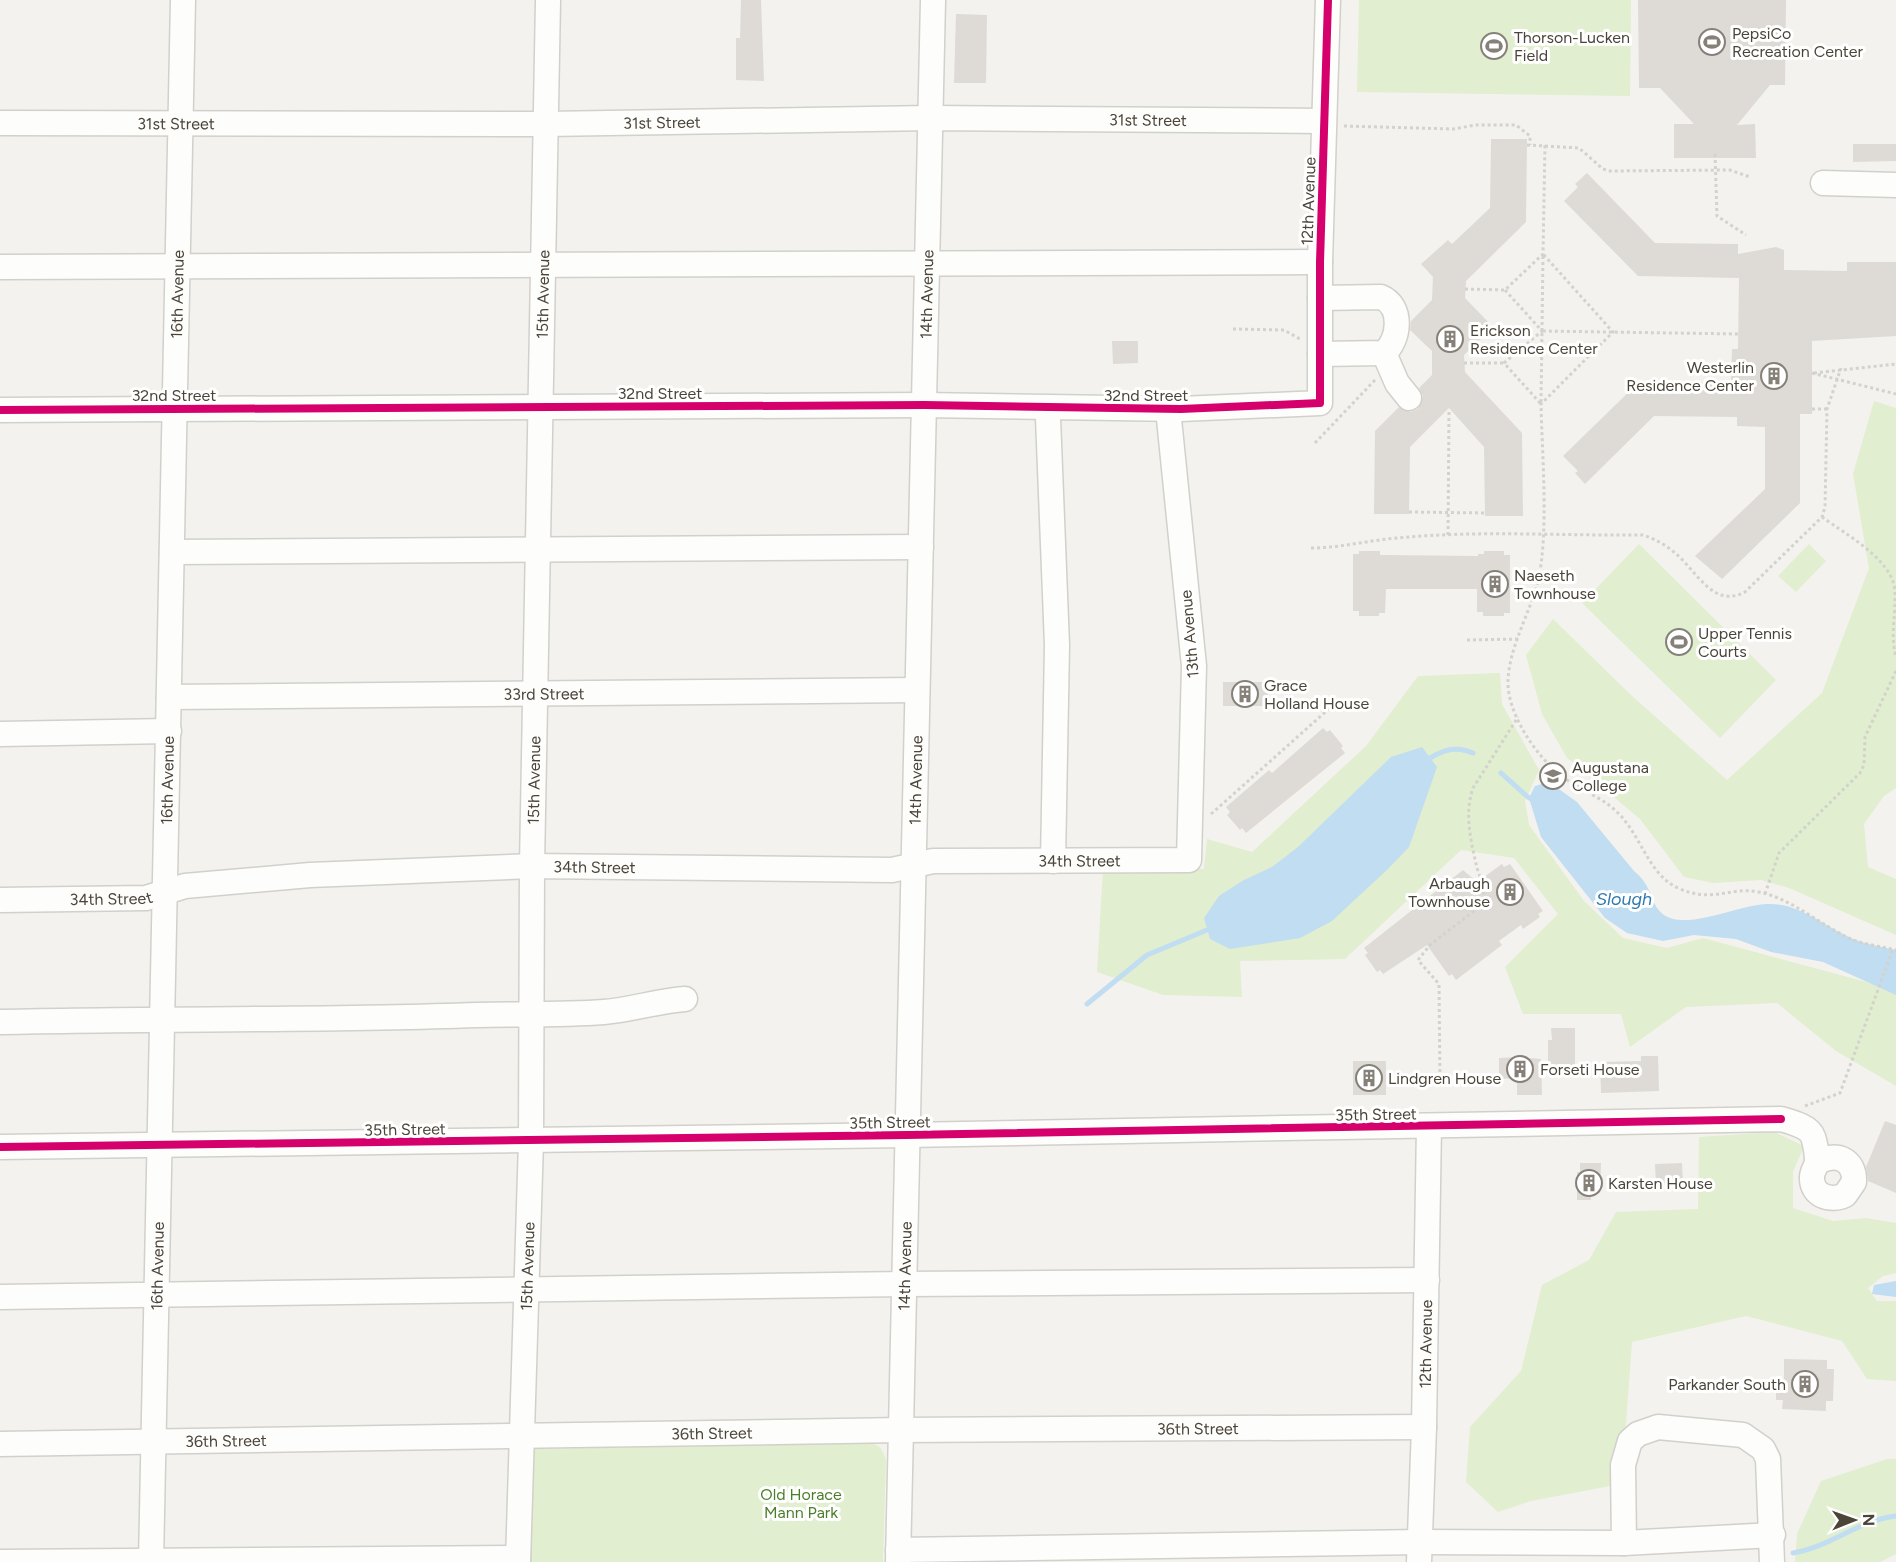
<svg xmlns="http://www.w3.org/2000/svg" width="1896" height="1562" font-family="Figtree,sans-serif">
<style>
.green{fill:#e1eecf}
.water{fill:#c0ddf1}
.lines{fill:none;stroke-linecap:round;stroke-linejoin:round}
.stream{stroke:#c0ddf1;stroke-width:5}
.building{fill:#dedbd6}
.minor-casing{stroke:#d2d0cb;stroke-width:27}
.path{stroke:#d3d2cc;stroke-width:3;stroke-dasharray:3 3;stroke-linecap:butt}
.minor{stroke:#fdfdfc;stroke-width:24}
.cycleway-casing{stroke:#fff;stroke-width:11}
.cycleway{stroke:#d6006c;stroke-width:8}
.labels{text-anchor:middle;stroke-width:6;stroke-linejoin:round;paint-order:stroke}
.poi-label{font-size:16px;fill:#4b4439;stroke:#fff;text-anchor:start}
.street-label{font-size:16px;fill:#4b4439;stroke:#fff}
.park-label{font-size:16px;fill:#4a7f2a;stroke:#fff}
.water-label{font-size:18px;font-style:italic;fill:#2e7ab2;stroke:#fff}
</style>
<rect width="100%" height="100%" fill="#f4f2ee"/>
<path class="green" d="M1359,0h272l-1,96 -273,-4z
M1874,401l22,7v380l-12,8 -20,28 4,43 28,12v56l-107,-47 -28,-8 -48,3 -29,-6 -44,-58 -73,-61 -25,-44 -16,-59 27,-36 79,77 95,84 95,-87 47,-125 -16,-94z
M1639,544l137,136 -56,58 -138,-135z
M1809,544l17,17 -30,31 -18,-16z
M1500,673l2,31 37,66 -14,31 4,24 55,76 39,37 44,10 36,-10 193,52v96l-60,-35 -59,-48 -91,4 -56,40 -9,-33h-98l-18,-47 53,-53 -44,-56 -53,-8 -116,109 -105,2 2,36 -79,-2 -66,-23 6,-103h101l3,-30 45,13 114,-106 52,-70z
M1774,1132l30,14 -11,26v36l40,13 33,-3 30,5v50l-13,3 -15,12 9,13h19v80l-29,-2 -25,-38 -96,-25 -114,26 -6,82 -16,62 -79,15 -33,11 -32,-30 4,-55 51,-56 21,-86 47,-25 27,-48 82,-3 1,-72z
M870,1443c10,2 13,7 16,17l-3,102h-357l3,-107 5,-6z
M1887,1459h9v95l-16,8h-85l2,-28 24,-53z"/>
<path class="water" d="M1422,747l15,20 -28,80 -20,21 -57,53 -32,17 -70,11 -20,-10 -6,-21 15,-22 25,-16 28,-13 26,-20 93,-90z
M1549,782l28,20 57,69c20,16 15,33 30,44 24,16 76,-11 104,-11 34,-1 57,24 88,36 12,5 27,7 40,10v45l-73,-33 -52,-10 -35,-13 -42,-4 -31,6 -36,-8 -22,-15 -64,-81 -12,-39 6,-12z
M1896,1281v16l-24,-3 2,-9z"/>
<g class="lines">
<path class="stream" d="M1430,758c15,-9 27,-12 43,-5
M1501,773l28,25
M1087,1004l60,-49 60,-25
M1793,1553c37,-6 66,-33 103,-37"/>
</g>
<path class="building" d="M741,0h20l3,81 -28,-1v-42h4z
M1638,0h148l-1,85h-15l-33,40 18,-1 1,34h-82v-34h20l-34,-36h-21z
M956,14l31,1 -1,68h-32z
M1491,139h36l-1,83 -60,59 -1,17 28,29 -29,28 1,17 57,61 1,83h-38l-1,-69 -35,-39 -39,39 -1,67h-35l1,-83 24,-24 12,5 7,-3 5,-13 -4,-8 13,-13v-24l-22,-21 1,-9 21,-21 1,-23 -12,-13 27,-24 4,4 38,-36z
M1853,144h43v17l-43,1z
M1587,173l68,70 83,1v10l38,-7 8,3v20l63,1v-9h49v74l-84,5v73h-12v89l-78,76 -27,-23 70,-67v-62l-28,-1v-9l-83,-1 -69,68 -10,-11 3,-2 -15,-15 77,-75 91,2 1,-34h6l1,-71 -101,-2 -74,-75 14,-14 -3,-3z
M1112,341h26v22l-25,1z
M1359,551h21v4h6l92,1v-2h6v-3h20v4h6v58h-6v3h-21v-4h-6v-23h-91l-1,24h-6v3h-20v-5h-6v-57h6z
M1223,682h45v24h-45z
M1323,728l4,4 3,-2 13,16 -2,2 4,5 -99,80 -4,-5 -2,2 -13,-15 3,-3 -4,-5 43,-37 3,3z
M1502,864l2,3 6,-3 33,47 -5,3 2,3 -17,12 -2,-4 -22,16 3,4 -46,35 -4,-6 -3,2 -22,-31 -44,29 -3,-4 -3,2 -12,-17 3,-2 -4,-5 99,-78 14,12z
M1551,1028h24v42h-27v-30h4z
M1641,1056h17l1,35 -58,2 -1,-31 41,-1z
M1518,1057l23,2 1,36h-25v-17l-18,1v-21z
M1353,1061h33v34h-33z
M1885,1121l11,4v68l-28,-12 -2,-14z
M1580,1163h21l-1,30h-9v7h-14v-28h3z
M1682,1163l1,22h-27l-1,-21z
M1784,1359l43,1v9h7l-1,32h-7v10l-44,-2 1,-9h-7v-21h8z"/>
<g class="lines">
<defs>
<g id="minor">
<path id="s1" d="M0,123l546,1 385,-6 393,3"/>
<path d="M1823,183l73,2"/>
<path d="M0,267l1320,-5"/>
<path d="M1320,298l61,-1c22,9 19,43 3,56l-64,1"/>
<path d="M1384,353l13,30 12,15"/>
<path d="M0,410l924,-5 257,4 139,-6v-141l8,-262"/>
<path d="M1048,418l9,227 -4,216"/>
<path d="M172,552l749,-5"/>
<path id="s2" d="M169,697l748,-7"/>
<path d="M0,734l169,-3"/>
<path id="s3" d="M0,900l146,-2 39,-12 125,-11 222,-9 360,4 41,-9 256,-1 5,-194 -26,-257"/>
<path d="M0,1022c159,-4 318,-1 477,-7 42,-1 85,0 127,-3 27,-2 53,-11 81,-13"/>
<path d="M0,1147l907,-12 874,-16c10,3 28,7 32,18 2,5 4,17 4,23 1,5 -5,10 -5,17 -1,19 19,25 33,18l9,-13c1,-23 -18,-30 -36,-20"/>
<path d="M0,1297l905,-13 522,-4"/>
<path id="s4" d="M0,1444l902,-14 522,-3"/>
<path d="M1624,1543l-1,-78 7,-24 8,-7 20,-7 85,8 20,14 5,10 4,103"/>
<path d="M898,1550l522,-8 204,1 149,-8"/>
<path d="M0,1562l518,-4"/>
<path id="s5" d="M151,1562l32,-1562"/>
<path id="s6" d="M518,1562l13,-421 1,-275 16,-866"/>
<path id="s7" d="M898,1562l35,-1562"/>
<path id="s8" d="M1419,1562l5,-135 5,-301"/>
</g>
</defs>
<use href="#minor" class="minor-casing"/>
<path class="path" d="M1344,126l109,3 23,-4h40l14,11v9
M1527,145l52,3 24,21 7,2 120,-1 20,7
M1715,154l2,62 29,19
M1465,289l40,1 38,-36 2,-109
M1505,290l37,41 -38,32 37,41 1,-73 197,3
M1233,329l51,1 16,9
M1542,331l1,-77 70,78 -72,72c1,50 8,130 -3,177 -8,32 -29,66 -30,100 -1,32 27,73 51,93 19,16 43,22 60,40 22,22 30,61 59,74 35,16 52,-2 81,4 35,7 64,36 97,49 13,4 27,6 40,9
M1464,363h40
M1812,373l84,21
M1814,373l82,-9
M1812,409h15
M1315,443l60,-63
M1409,512l76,1
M1822,517c23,17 72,43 73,75 1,23 -5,43 1,65
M1448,535l1,-124
M1311,548c30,0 58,-8 87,-10 79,-8 165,-2 245,-3 12,4 23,10 32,18 22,18 38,56 70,39l77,-75 3,-10 2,-98 14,-41
M1467,640l52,-1
M1211,814l120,-107
M1765,894l14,-41 81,-80 4,-8 1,-28 31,-66
M1440,1084l-1,-100 -21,-24 12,-15 53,-41c3,-13 -2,-24 -6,-36 -6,-26 -13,-54 -4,-80l45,-71
M1805,1106l35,-13 53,-144"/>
<use href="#minor" class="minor"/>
<defs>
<path id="cycleway" d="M0,410l924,-5 257,4 139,-6v-141l8,-262
M0,1147l907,-12 874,-16"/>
</defs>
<use href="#cycleway" class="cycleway-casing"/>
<use href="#cycleway" class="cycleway"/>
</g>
<defs>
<symbol id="stadium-ring" viewBox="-11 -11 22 22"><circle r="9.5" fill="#fff" stroke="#868178" stroke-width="1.5"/><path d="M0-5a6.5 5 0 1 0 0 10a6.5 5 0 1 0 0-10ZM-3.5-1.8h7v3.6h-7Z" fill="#868178"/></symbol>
<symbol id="building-ring" viewBox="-11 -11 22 22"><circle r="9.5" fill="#fff" stroke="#868178" stroke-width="1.5"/><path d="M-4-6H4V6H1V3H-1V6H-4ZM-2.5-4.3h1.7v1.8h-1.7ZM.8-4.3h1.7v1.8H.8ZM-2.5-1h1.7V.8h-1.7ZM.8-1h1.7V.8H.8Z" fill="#868178"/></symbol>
<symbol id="university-ring" viewBox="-11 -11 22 22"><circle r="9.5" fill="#fff" stroke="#868178" stroke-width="1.5"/><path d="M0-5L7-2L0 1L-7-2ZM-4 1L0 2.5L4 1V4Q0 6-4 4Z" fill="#868178"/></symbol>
</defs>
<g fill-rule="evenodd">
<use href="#stadium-ring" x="1697" y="27" width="30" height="30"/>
<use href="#stadium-ring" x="1479" y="31" width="30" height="30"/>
<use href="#building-ring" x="1435" y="324" width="30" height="30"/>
<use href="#building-ring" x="1759" y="361" width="30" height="30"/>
<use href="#building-ring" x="1480" y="569" width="30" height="30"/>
<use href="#stadium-ring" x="1664" y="627" width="30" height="30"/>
<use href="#building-ring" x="1230" y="679" width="30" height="30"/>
<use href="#university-ring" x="1538" y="761" width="30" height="30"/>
<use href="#building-ring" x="1495" y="877" width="30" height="30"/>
<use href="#building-ring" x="1505" y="1054" width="30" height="30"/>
<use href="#building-ring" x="1354" y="1063" width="30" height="30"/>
<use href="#building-ring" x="1574" y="1168" width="30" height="30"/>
<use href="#building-ring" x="1790" y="1369" width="30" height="30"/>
</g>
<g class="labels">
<g class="poi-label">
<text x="1732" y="39">PepsiCo<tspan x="1732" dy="18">Recreation Center</tspan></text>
<text x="1514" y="43">Thorson-Lucken<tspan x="1514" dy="18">Field</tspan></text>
<text x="1470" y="336">Erickson<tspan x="1470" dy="18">Residence Center</tspan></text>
<text x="1754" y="373" text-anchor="end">Westerlin<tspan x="1754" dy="18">Residence Center</tspan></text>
<text x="1514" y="581">Naeseth<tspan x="1514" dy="18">Townhouse</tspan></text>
<text x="1698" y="639">Upper Tennis<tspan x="1698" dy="18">Courts</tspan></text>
<text x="1264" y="691">Grace<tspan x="1264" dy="18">Holland House</tspan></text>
<text x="1572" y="773">Augustana<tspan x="1572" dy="18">College</tspan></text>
<text x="1490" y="889" text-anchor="end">Arbaugh<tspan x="1490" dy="18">Townhouse</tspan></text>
<text x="1540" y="1075">Forseti House</text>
<text x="1388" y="1084">Lindgren House</text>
<text x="1608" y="1189">Karsten House</text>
<text x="1786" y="1390" text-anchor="end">Parkander South</text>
</g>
<g class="street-label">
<text dy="6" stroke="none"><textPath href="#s1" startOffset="1148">31st Street</textPath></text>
<text dy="6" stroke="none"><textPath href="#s1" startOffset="662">31st Street</textPath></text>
<text dy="6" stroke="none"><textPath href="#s1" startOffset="176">31st Street</textPath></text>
<text transform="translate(1308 201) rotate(-88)" y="6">12th Avenue</text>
<text dy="6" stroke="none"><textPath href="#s5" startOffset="1268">16th Avenue</textPath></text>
<text dy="6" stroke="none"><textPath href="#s6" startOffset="1268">15th Avenue</textPath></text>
<text dy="6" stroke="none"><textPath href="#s7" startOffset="1268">14th Avenue</textPath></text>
<text x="660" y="399">32nd Street</text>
<text x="174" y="401">32nd Street</text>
<text x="1146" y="401">32nd Street</text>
<text transform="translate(1189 634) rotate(-95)" y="6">13th Avenue</text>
<text dy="6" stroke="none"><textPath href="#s2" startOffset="375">33rd Street</textPath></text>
<text dy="6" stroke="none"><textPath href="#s5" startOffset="782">16th Avenue</textPath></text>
<text dy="6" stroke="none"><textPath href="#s6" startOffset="782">15th Avenue</textPath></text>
<text dy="6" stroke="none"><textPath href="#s7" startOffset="782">14th Avenue</textPath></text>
<text dy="6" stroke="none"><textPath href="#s3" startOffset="1083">34th Street</textPath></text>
<text dy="6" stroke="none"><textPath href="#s3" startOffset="597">34th Street</textPath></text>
<text dy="6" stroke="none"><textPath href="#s3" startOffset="111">34th Street</textPath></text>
<text transform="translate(1376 1114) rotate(-1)" y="6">35th Street</text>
<text transform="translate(890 1122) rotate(-1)" y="6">35th Street</text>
<text transform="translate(405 1129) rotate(-1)" y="6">35th Street</text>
<text dy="6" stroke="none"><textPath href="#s5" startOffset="296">16th Avenue</textPath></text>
<text dy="6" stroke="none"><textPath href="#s6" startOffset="296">15th Avenue</textPath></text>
<text dy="6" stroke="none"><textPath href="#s7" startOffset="296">14th Avenue</textPath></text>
<text dy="6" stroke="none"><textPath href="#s8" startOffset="218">12th Avenue</textPath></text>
<text dy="6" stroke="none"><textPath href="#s4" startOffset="1198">36th Street</textPath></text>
<text dy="6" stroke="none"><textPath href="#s4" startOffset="712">36th Street</textPath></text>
<text dy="6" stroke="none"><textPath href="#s4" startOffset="226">36th Street</textPath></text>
</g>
<g class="park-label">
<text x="801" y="1500">Old Horace<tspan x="801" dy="18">Mann Park</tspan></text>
</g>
<g class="water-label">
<text x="1624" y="905">Slough</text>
</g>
</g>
<g transform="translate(1854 1520) rotate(89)" stroke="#ffffff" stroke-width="4.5" paint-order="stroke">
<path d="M0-4.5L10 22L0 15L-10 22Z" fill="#4b4439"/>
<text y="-9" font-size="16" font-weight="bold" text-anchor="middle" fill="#4b4439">N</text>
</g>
</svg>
